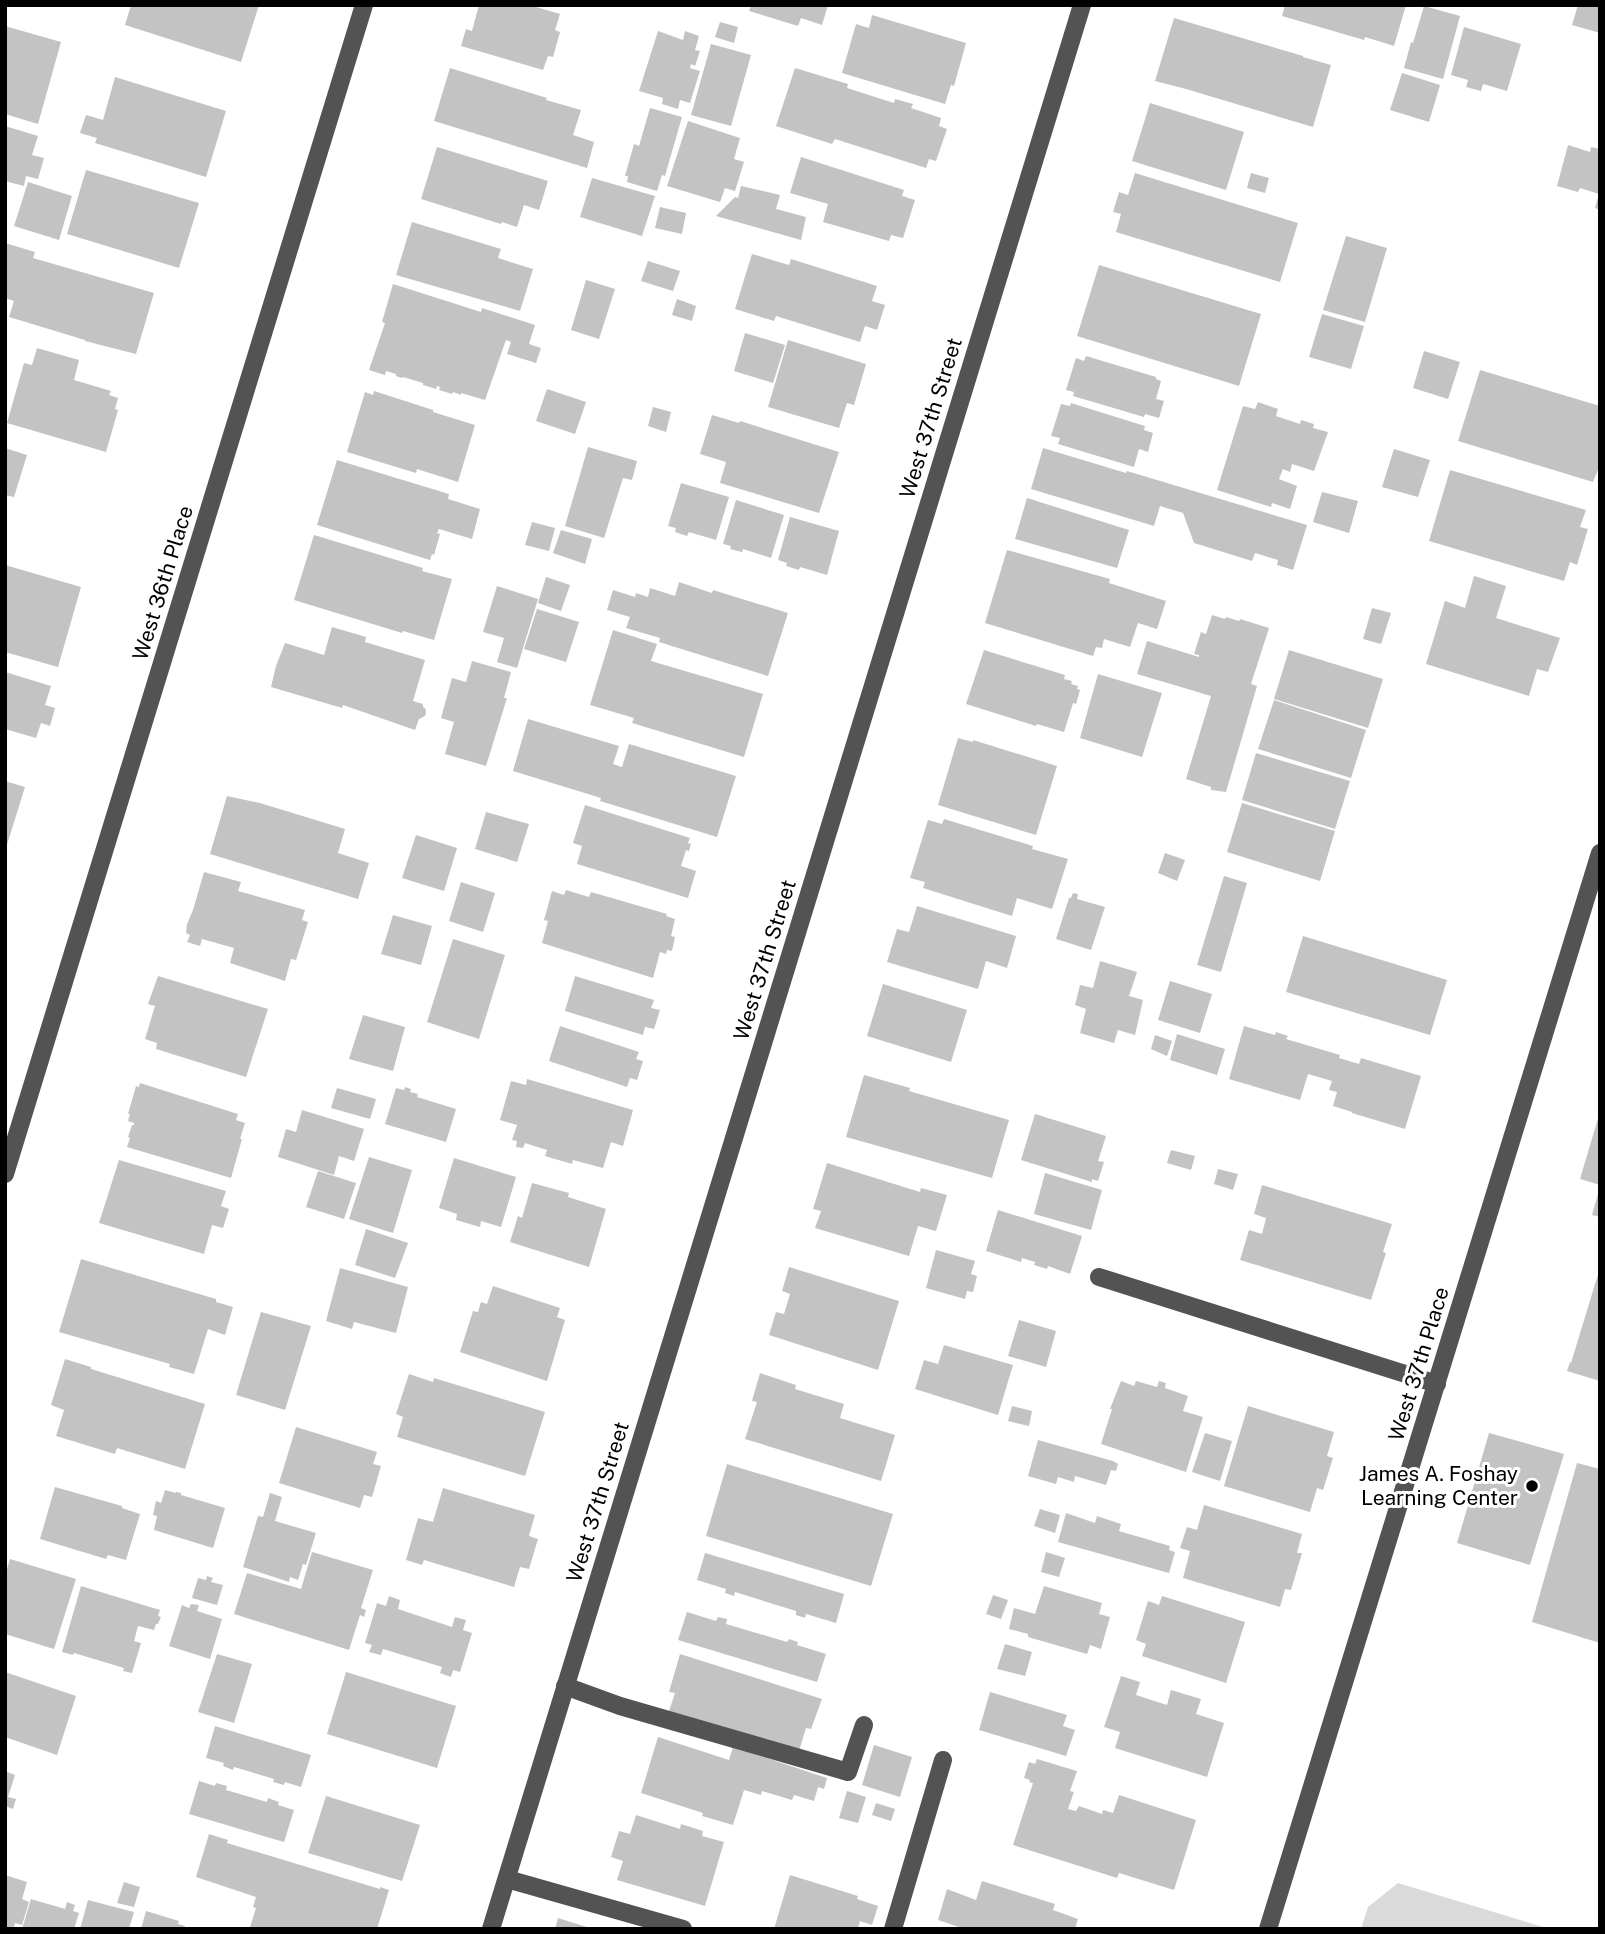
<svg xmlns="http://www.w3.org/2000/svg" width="1605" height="1934" font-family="'Public Sans',sans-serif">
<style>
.green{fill:#dadada}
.building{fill:#c3c3c3}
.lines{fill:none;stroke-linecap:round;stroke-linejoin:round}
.minor{stroke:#535353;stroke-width:18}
.poi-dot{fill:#000;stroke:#fff;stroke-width:2.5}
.labels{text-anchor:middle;stroke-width:6;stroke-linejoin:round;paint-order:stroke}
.street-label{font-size:21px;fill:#000;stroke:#fff}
.poi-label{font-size:21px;fill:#000;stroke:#fff;text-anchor:end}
</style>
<rect width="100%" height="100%" fill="#fff"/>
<path class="green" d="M1398,1883l152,46h-189l7,-22z"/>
<path class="building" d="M131,5h128l-18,57 -116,-37z
M479,5h50l31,9 -5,16 5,2 -7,25 -5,-1 -5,14 -82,-24 5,-17 6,2z
M751,5h77l-6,20 -21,-7 -3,8 -49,-15z
M1285,5h121l-12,41 -29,-9 -1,3 -82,-24z
M1578,5h22v28l-28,-8z
M1424,6l36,10 -17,63 -39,-11 7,-26 2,1z
M872,15l94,28 -12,43 -3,-1 -6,19 -103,-31 14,-49 13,4z
M1174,18l129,38v1l28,8 -18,62 -127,-38 -31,-8z
M720,22l18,5 -4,16 -19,-6z
M5,26l56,16 -23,82 -33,-10z
M1464,27l57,17 -14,47 -24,-7 -2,7 -15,-4 2,-7 -17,-5z
M658,31l25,9 2,-9 14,5 -4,14 5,1 -5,15 -4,-2 -1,4 10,3 -10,32 -10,-3 -2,9 -16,-5 1,-6 -24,-7z
M711,44l40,11 -20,71 -40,-11z
M450,68l97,30 -1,2 35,10 -8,25 21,7 -7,26 -153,-47z
M795,68l53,16 -1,4 47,15 1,-4 18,5 -2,4 30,10 -2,8 8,3 -11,32 -7,-2 -3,9 -91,-29 -3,5 -56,-18z
M1402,73l38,12 -11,37 -39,-12z
M115,77l111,34 -20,66 -111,-34 2,-5 -17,-5 6,-18 17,5z
M1150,103l94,29 -18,58 -94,-29z
M650,108l32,9 -17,59 -3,-1 -5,16 -30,-9 1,-6h-3l9,-32 5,2z
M688,121l52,17 -6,21 10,3 -9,29 -10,-3 -5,14 -53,-16z
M5,126l33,10 -6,19 12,3 -6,21 -12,-3 -2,10 -19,-5z
M1568,145l22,7 1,-5 9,2v61l-5,-2 4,-14 -19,-6 -2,4 -21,-6z
M437,147l111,34 -9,29 -15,-5 -7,22 -15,-5 -1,2 -80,-25z
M801,157l103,33 -2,6 13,4 -12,38 -12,-3 -2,6 -66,-19 5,-18 -38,-11z
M86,170l113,33 -20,65 -112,-34z
M1135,173l163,50 -18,59 -164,-50 5,-18 -8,-2 6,-20 9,3z
M1251,173l18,5 -4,15 -18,-5z
M592,178l63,18 -13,40 -62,-19z
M28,182l44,14 -13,44 -45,-14z
M741,186l39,9 -4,14 30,8 -5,23 -85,-24 19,-19 3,1z
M660,207l26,6 -4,21 -27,-6z
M412,222l89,27 -3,9 35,11 -13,42 -124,-36z
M1346,236l41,12 -22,74 -42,-12z
M5,243l30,9 -2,6 121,35 -18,61 -51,-13v-1l-76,-23 5,-16 -9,-3z
M752,254l37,11 2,-6 86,27 -5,15 13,4 -8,25 -12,-4 -5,16 -84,-26 -2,5 -39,-12z
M648,261l32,10 -7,20 -32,-10z
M1099,265l162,49 -22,72 -162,-50z
M586,280l29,9 -16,50 -28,-9z
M393,284l88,28 1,-4 53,17 -6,19 12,4 -5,15 -29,-9 4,-12 -5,-2 -21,60 -24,-7v2l-8,-3 -1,2 -13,-4 1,-3 -3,-1 -1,3 -13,-4v-2l-20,-6 -1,1 -6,-2v-2l-10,-3 -1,4 -16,-5 16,-47 -3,-1z
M677,299l19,7 -4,15 -20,-6z
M1322,314l42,12 -13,43 -42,-12z
M745,333l40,12 -12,38 -39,-12z
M788,340l78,24 -12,41 -7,-2 -8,25 -71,-21z
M37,348l42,12 -5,20 37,11 -2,4 9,3 -3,11 3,1 -12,42 -99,-29 17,-60 8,2z
M1424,351l36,11 -12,37 -35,-11z
M1086,356l70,21v2l5,2 -5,18 8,2 -5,17 -14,-4 -1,3 -71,-21 1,-4 -8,-2 10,-32 8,3z
M1480,370l120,36v59l-7,17 -135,-41z
M547,389l39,13 -11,32 -39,-13z
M374,391l59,19v2l42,13 -17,57 -41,-13 -1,4 -69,-21 18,-60 8,3z
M1258,402l20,7 -2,7 24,8 1,-4 13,4 -1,4 15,4 -14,39 -22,-7 -2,8 -7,-3 -4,10 18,7 -7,23 -18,-6 -1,4 -54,-17 26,-84 12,3z
M1071,403l74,23 -1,4 9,3 -5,19 -9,-3 -5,18 -76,-23 2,-6 -9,-2 10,-32 9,2z
M653,407l18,5 -5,20 -18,-6z
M712,415l27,8 1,-2 99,31 -20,61 -99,-30 6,-21 -26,-8z
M588,447l49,14 -5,19 -9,-2 -19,60 -39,-12z
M5,448l22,7 -13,42 -9,-2z
M1043,448l83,25 1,-2 180,54 -14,45 -16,-5 1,-5 -23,-7 -3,8 -58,-18 -11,-30 -23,-7 -6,20 -123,-37z
M1394,449l36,11 -12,37 -36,-10z
M337,460l112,34 -1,5 32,10 -8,30 -33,-10 -2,4 3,1 -6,21 -2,-1 -2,6 -113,-35z
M1450,470l136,40 -6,17 8,2 -11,36 -7,-3 -6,19 -135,-40z
M681,483l48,14 -13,43 -27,-8 -2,4 -12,-4 1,-4 -8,-2z
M1322,492l36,9 -9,32 -36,-11z
M1027,498l102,32 -12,38 -102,-29z
M736,500l48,15 -13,43 -28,-9 -1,3 -12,-3 1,-3 -8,-2z
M790,517l49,14 -12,44 -27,-8 -1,3 -13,-4 1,-3 -9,-3z
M532,522l23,6 -6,23 -24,-6z
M561,530l31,9 -7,25 -32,-11z
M314,535l109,33 -1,3 30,8 -18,61 -31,-9 -1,2 -108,-33z
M1007,550l103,29 -1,4 57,18 -9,28 -19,-6 -8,24 -26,-8 -2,9 -6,-1 -3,9 -108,-33z
M5,565l76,22 -23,80 -53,-15z
M1474,576l32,10 -10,32 64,20 -12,34 -11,-3 -8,27 -103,-32 19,-63 20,7z
M546,577l24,8 -9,26 -23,-8z
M679,582l33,11 1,-3 75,23 -20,63 -109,-34 1,-4 -34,-10 4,-11 -23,-7 6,-20 22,7 1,-4 12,4 2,-9 25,8z
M497,586l41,13 -21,69 -20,-6 7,-24 -21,-6z
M1372,608l19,5 -10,31 -18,-5z
M537,609l42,13 -13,40 -42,-13z
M1212,615l13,4 1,-2 13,4 1,-2 29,9 -18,56 6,2 -31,106 -15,-2v-3l-25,-8 25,-83 -74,-22 10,-33 52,16v-2l-5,-1 7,-22 5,2z
M332,627l34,10 -1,5 60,18 -12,41 10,3v3l2,1 1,4 -1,4 -6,3 -4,11 -72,-25 -1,3 -71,-21 5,-21 9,-23 39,12z
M613,630l44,14 -6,17 112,33 -19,63 -112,-34 2,-5 -44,-13z
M984,650l81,25 -1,4 8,2 -1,3 7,2 -1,3 3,1 -4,14 -3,-1 -9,29 -27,-8 -1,2 -70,-22z
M1289,650l94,29 -15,49 -94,-29z
M472,661l39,11 -7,26h3l-21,68 -41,-12 9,-32 -13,-4 11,-40 14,4z
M5,672l46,14 -6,19 10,3 -5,18 -9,-3 -5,15 -31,-9z
M1098,674l64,19 -20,64 -62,-19z
M1274,700l92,30 -15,48 -93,-29z
M528,719l91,27 -6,18 9,3 7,-23 107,32 -19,61 -117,-36 1,-3 -88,-27z
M958,738l15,4v-2l84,26 -21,69 -98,-30z
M1256,753l94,28 -15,48 -93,-29z
M5,781l20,6 -19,61h-1z
M227,796l33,7 85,26 -7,24 31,10 -11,36 -148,-45z
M1242,803l93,28 -15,50 -93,-29z
M585,805l105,33 -2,5 3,1 -2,7 -3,-1 -5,16 15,5 -8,27 -111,-34 5,-18 -9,-3z
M486,812l43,12 -12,38 -42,-13z
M944,819l89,27 -1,3 36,10 -16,50 -35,-11 -5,18 -89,-28 2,-6 -15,-4 18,-58 14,4z
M416,835l41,13 -13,43 -42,-13z
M1165,853l20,7 -8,21 -19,-8z
M204,872l37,10 -3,9 67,19 -3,10 6,2 -12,38 -5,-1 -6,22 -55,-18 4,-15 -32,-9 -2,7 -13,-4 3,-7 -4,-2 1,-9 6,-14z
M1224,876l23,7 -26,89 -24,-7z
M461,882l34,11 -12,39 -34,-11z
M566,890l23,7 2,-5 76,22 -1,2 9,3 -4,17 4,1 -3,14 -5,-1 -1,4 -6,-2 -7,26 -111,-35 6,-22 -4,-1 8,-29 12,4z
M1073,893l5,1 -1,5 28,8 -14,43 -35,-11 13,-41h2z
M917,906l99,30 -9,32 -21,-7 -8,28 -91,-27 10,-33 12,3z
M393,915l39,11 -11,39 -40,-11z
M1303,936l144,44 -17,55 -144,-43z
M453,939l52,16 -26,84 -52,-17z
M1100,961l37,11 -8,24 14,4 -8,35 -17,-5 -4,13 -34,-10 6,-24 -11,-4 5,-20 13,3z
M158,976l110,33 -22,68 -90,-28 1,-6 -12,-4 10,-33 -7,-2z
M575,976l79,24 -3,8 9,2 -6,19 -9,-2 -2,8 -78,-24z
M1170,981l42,13 -12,39 -42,-13z
M883,984l84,26 -16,52 -84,-26z
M363,1015l42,12 -12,44 -44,-12z
M560,1026l79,26 -3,7 7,2 -6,19 -7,-2 -3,9 -78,-26z
M1244,1026l31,9 1,-3 12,4 -2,3 54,16 -1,3 20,6 2,-6 60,18 -16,53 -53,-16v-1l-19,-6 4,-14 -8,-2 3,-9 -24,-7 -8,26 -71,-21z
M1177,1034l48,15 -8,26 -47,-15z
M1155,1035l17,6 -5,15 -16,-7z
M864,1075l46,13 -1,3 100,29 -17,58 -146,-41z
M527,1079l106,31 -10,36 -12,-4 -8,26 -30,-8 -1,4 -27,-8 2,-6 -22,-7 -2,5 -7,-1 1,-6 -5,-1 5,-15 -17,-5 11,-39 15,4z
M140,1083l98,31 -2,6 9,3 -5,16h2l-11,39 -104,-31 3,-9 -2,-1 4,-12h2v-2l-6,-2 2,-7h-2l8,-28 3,1z
M405,1087l6,2 -1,3 8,2 -1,3 39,12 -10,33 -61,-18 11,-36 8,2z
M337,1088l39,11 -6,20 -39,-11z
M302,1110l62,19 -10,32 -15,-5 -5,19 -56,-18 8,-28 10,3z
M1035,1114l71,22 -8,25 6,1 -6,19 -6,-2v3l-71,-22z
M1599,1115h1v70l-20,-6z
M1171,1150l24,6 -4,14 -24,-7z
M369,1157l43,13 -19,63 -44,-14z
M454,1158l62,19 -15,50 -20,-6 -1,6 -24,-7 1,-6 -18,-6z
M119,1160l107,31 -5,15 8,3 -6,19 -11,-3 -8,29 -105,-31z
M827,1163l93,29 1,-4 26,7 -11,36 -18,-5 -9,30 -94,-28 6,-17 -8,-2z
M1218,1169l20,5 -5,16 -19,-6z
M318,1171l38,12 -12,36 -38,-12z
M1045,1173l57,17 -11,40 -57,-16z
M532,1183l37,10 -1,4 38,12 -17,58 -79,-25 8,-26 4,2z
M1262,1185l130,39 -9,28 3,1 -15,47 -131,-40 9,-30 13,4 4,-16 -12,-4z
M1599,1190h1v27l-8,-2z
M998,1210l84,26 -12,38 -22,-8 -1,3 -13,-4 1,-3 -13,-4 -1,4 -35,-11z
M366,1229l42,14 -13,35 -40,-13z
M936,1250l39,11 -4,13 6,2 -4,16 -6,-1 -2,8 -39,-11z
M81,1259l135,40v3l17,5 -8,28 -17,-6 -14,45 -25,-7 1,-3 -111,-32z
M789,1267l110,34 -21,69 -109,-35 7,-23 8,2 6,-20 -8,-3z
M340,1268l68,19 -12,46 -42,-11 -2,7 -26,-8z
M1599,1271h1v110l-33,-10 3,-9 1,1z
M493,1286l67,22 -3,9 8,3 -18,61 -87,-29 13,-41 5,1 3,-10 6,2z
M261,1312l50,14 -26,84 -49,-15z
M1019,1320l37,11 -10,36 -38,-11z
M944,1345l69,20 -15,50 -83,-26 9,-29 14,4z
M65,1359l26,8v2l114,35 -20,65 -68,-21 -2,6 -59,-18 8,-26 -13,-5z
M760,1373l36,12 -1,4 49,15 -4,14 55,17 -14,46 -136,-42 12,-37 -5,-1z
M409,1374l24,8 1,-4 111,34 -20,64 -128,-39 6,-20 -7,-3z
M1121,1381l13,5 2,-5 21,6 2,-6 7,2 -1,5 23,8 -5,15 20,6 -17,55 -85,-28 11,-35h-2z
M1012,1406l20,5 -3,15 -21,-5z
M1248,1406l86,26 -7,24 6,2 -10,32 -6,-2 -7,24 -86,-26z
M296,1427l81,25 -4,12 8,2 -9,31 -8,-2 -4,13 -81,-25z
M1205,1433l27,8 -12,40 -28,-9z
M1489,1433l75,21 -34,111 -73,-22z
M1038,1440l75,21 5,3 -2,7 -5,-1 -5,15 -31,-9 -1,6 -16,-5 -2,7 -28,-8z
M1577,1463l23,6v174l-68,-21z
M727,1464l166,50 -22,72 -165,-50z
M55,1487l67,19v2l18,6 -14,46 -18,-5 -2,4 -66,-20z
M443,1488l92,27 -6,21 9,3 -9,30 -9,-2 -6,20 -90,-27 -2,5 -16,-5 12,-42 15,4z
M165,1490l11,3v-1l5,1v2l44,13 -12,40 -59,-18 3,-14 -4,-1 3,-14 5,2z
M270,1493l12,4 -7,24 41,12 -10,32 -3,-1 -5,16 -8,-3 -1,5 -46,-15 15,-51 5,1z
M1204,1505l98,29 -5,19h5l-11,37 -6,-1 -5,18 -97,-29 7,-27 -10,-3 7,-21 10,3z
M1040,1509l20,6 -5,18 -21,-7z
M1066,1513l29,10 2,-7 24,8 -2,7 51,15 -1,4 6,2 -6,21 -111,-31z
M312,1552l61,18 -12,38 5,2 -2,7 -4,-2 -11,35 -115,-36 13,-41 54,16z
M1046,1552l19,6 -6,19 -18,-5z
M705,1553l139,41 -8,29 -30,-9 -1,4 -9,-3v-4l-61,-19 -1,4 -9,-3 1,-4 -29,-9z
M10,1559l66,20 -22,70 -49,-15v-58z
M207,1576l6,2 -2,4 12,3 -6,20 -25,-7 6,-20 8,2z
M81,1586l79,24 -2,6 3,1 -3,7h-2l-2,6 -16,-4 -4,15 7,2 -9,30 -9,-2 1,-3 -50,-15 -1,2 -11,-3z
M1044,1586l58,17 -3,11 11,3 -9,32 -11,-4 -3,9 -59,-17v-3l-19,-5 5,-21 21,6z
M993,1595l15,5 -7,19 -15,-5z
M389,1596l11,4 -2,9 54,18 3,-10 11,3 -3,10 9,3 -12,39 -7,-2 -2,7 -11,-4 2,-6 -59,-18 -2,6 -12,-3 3,-7 -7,-2 12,-40 9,3z
M1162,1596l83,26 -19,61 -84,-27 4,-12 -10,-4 12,-39 11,4z
M191,1604l8,1 -2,6 25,8 -12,40 -41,-13 13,-41 7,3z
M687,1612l29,9 2,-4 9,2 -1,5 61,18 2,-3 9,3 -1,3 29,9 -9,28 -139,-42z
M1005,1644l27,8 -7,24 -28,-7z
M217,1654l35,10 -18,59 -36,-11z
M680,1654l142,45 -11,30 -5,-1 -7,23 -130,-40 6,-18 -6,-1z
M5,1672l71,24 -19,59 -52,-18z
M346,1672l110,34 -19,62 -110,-34z
M1121,1676l19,6 -4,13 31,10 4,-15 30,9 -5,15 28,9 -17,54 -92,-29 5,-16 -16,-5z
M990,1692l77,23 -4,11 12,4 -9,26 -87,-26z
M215,1726l96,29 -10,32 -16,-5 -1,3 -11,-3 1,-3 -40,-12 -1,3 -10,-4 1,-3 -18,-5z
M658,1737l71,23 4,-13 94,31 -3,11 -6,-2 -4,14 -20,-6 -2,5 -30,-9 -1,4 -17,-5 -11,35 -31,-9 1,-3 -62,-20z
M874,1745l38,12 -12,40 -38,-12z
M1037,1759l40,12 -7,20 4,1 -6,17 8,2 3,-5 23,8 1,-4 10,3 6,-18 77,25 -22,70 -55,-17 -2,5 -104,-33 20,-62 -4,-1 1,-2 -6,-2 5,-16 6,2z
M5,1771l10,4 -7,22 8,2 -3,10 -8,-3z
M199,1781l16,5 1,-3 11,3 -1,4 41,12 1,-4 11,4 -1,3 16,5 -10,32 -95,-28z
M847,1791l19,6 -8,26 -19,-5z
M326,1796l94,29 -18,56 -94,-28z
M876,1803l19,6 -4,12 -19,-6z
M636,1815l44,14 1,-5 22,7 -1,5 22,6 -19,64 -88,-26 6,-19 -12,-4 8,-26 11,3z
M209,1834l19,6 -1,3 153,46v-2l9,3 -12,39 -127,-2 6,-19 -3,-1 3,-10 -60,-20z
M5,1875l22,7 -5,17 7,3 -7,23 -7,-2 -1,4 5,2h-14z
M790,1875l68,21 -1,3 21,7 -6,19 -12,-4 -2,8h-84z
M982,1881l73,23 -2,6 25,9 -3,10h-110l-27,-9 9,-31 29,11z
M124,1882l16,5 -6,20 -17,-4z
M31,1899l34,10 2,-7 8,3 -2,6 6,2 -5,16h-52z
M88,1900l46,12 -5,17h-49z
M146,1911l33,10 -1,3 7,2 -1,3h-43z
M558,1918l32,10v1h-35z"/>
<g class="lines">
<path class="minor" d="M5,1174l359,-1169
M1099,1277l338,107
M565,1686l55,20 228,66 16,-47
M507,1879l176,50
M491,1929l591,-1924
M893,1929l50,-169
M1268,1929l332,-1076"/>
</g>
<circle class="poi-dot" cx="1532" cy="1486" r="7"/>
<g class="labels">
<g class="street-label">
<text transform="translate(931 418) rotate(-73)" y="7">West 37th Street</text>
<text transform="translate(163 583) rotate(-73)" y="7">West 36th Place</text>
<text transform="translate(765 960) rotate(-73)" y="7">West 37th Street</text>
<text transform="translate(1419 1364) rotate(-73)" y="7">West 37th Place</text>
<text transform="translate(598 1502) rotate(-73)" y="7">West 37th Street</text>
</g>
<g class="poi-label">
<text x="1518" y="1481">James A. Foshay<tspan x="1518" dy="24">Learning Center</tspan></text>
</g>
</g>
<rect width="1605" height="1934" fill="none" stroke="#000000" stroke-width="14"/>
</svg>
